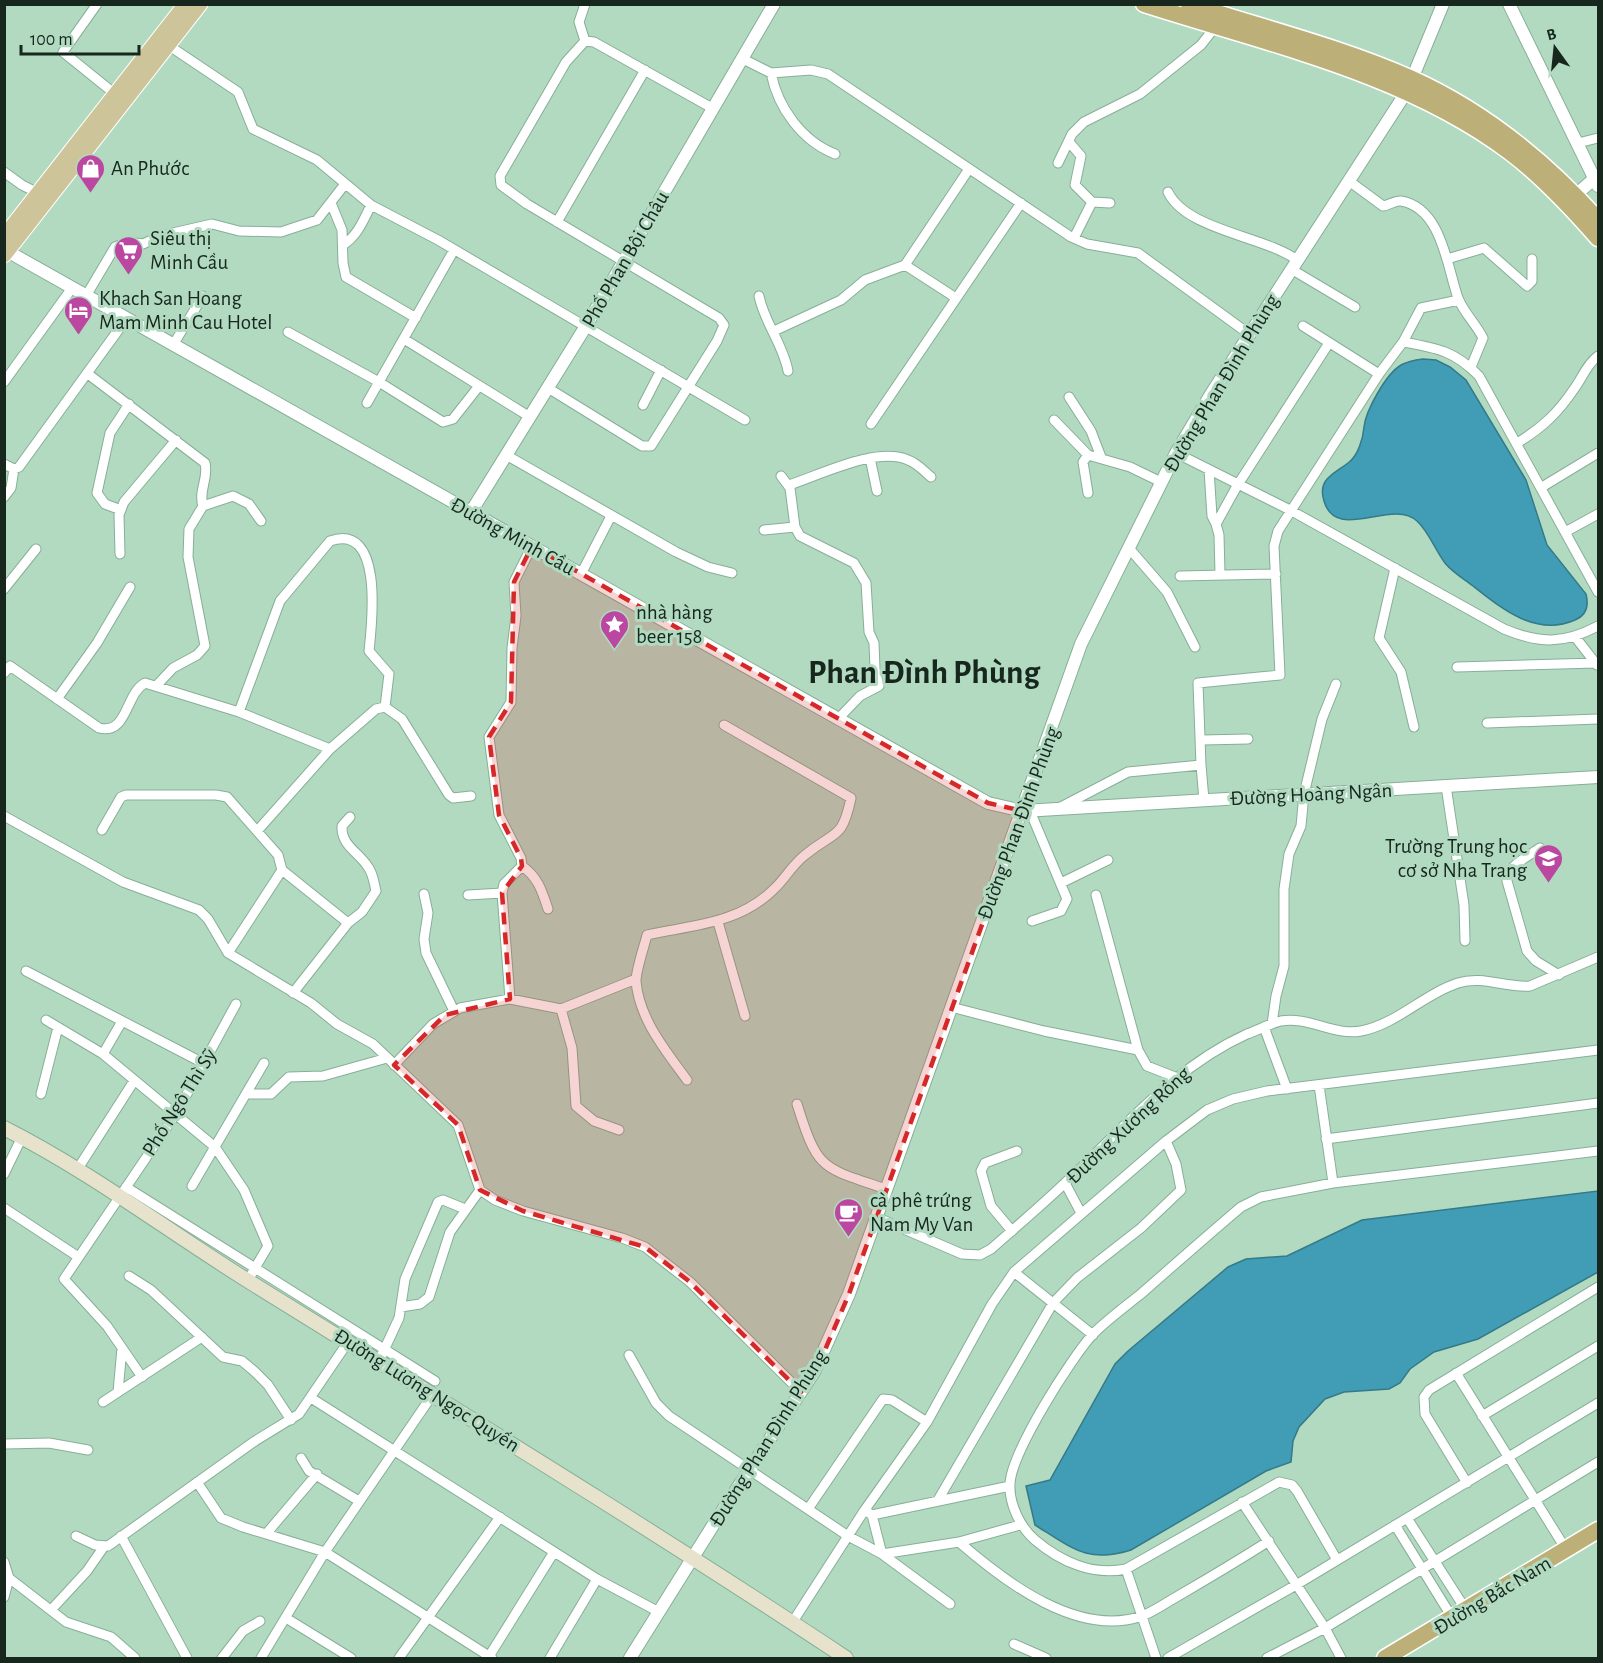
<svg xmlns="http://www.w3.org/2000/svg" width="1603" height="1663" font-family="'Alegreya Sans',sans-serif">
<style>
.water{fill:#419db5;stroke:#347a88;stroke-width:1.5}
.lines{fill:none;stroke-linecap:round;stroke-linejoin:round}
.minor-casing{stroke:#87af97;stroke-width:11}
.tertiary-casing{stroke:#87af97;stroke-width:14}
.secondary-casing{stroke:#87af97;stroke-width:16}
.primary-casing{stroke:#fff;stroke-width:17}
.trunk-casing{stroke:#fff;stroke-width:19}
.minor{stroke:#fff;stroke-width:9}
.tertiary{stroke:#fff;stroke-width:12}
.secondary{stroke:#e6e2cc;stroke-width:14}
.primary{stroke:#cdc49a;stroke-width:15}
.trunk{stroke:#bcb078;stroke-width:16}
.marked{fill:#d62828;fill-opacity:0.2;stroke:#d62828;stroke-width:4.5;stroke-dasharray:12 8;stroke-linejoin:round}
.labels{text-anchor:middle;stroke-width:6;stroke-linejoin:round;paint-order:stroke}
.poi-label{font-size:21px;fill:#17271e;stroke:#b1dac1;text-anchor:start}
.street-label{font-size:21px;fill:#17271e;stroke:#b1dac1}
.town-label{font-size:33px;font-weight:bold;fill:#17271e;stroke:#b1dac1}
</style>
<rect width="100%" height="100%" fill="#b1dac1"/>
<path class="water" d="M1423,359l13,1 14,7 16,13 60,100 21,65 39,49c3,12 1,21 -11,26 -39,17 -73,-11 -102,-34 -9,-7 -21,-14 -28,-23 -10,-13 -16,-31 -28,-42 -25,-23 -81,22 -93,-20 -7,-22 10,-27 24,-38 10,-7 15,-24 16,-36 2,-17 22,-53 37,-62 7,-4 14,-5 22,-6z
M1598,1191v81l-120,67 -44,13 -24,17 -10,14 -11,6 -45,3 -19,7 -26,28 -6,14 -2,21 -25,9 -135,79c-43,14 -59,-2 -96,-25l-9,-39 24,-6 65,-116 13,-13 100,-84 18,-8 41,-3 75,-36z"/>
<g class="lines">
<defs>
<path id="minor" d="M97,4l-34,48 52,42
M585,4l-6,18 6,19
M168,45l70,47 15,37 64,31 54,45 67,35 307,180
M743,59l28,14 40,-3 17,4 243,163 16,7 51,9 111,81
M771,73c7,35 31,68 64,81
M1069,142l12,14 -6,29 17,17 -18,36
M1578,143l20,-5
M1058,163l14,-29 12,-12 56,-28 61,-49 14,-18
M4,172l18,13 16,8
M1349,181l34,25c7,-1 12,-6 18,-5 41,7 46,66 57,97 6,15 18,26 25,40l-12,29
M1168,192c18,38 96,44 129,68
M1092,202l18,1
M331,203l11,27 1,33 3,14 70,41
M557,222l88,-152
M343,245c15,-10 20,-24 28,-40
M1447,259l37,-11 43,38 5,-5v-22
M905,265l51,33
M1291,269l64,38
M86,296l29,-49 13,-5 15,2 17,-8 52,-12 27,7 42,1 36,-12 28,-36
M759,296c5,26 24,48 29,75
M1303,326l76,48
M774,331l67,-31 24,-20 40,-15 64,-96
M288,332l91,50 64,40 10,-3 26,-33
M404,339l126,78
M1403,342l18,-34 38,-8
M173,345l30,-49
M88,374l117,89c4,15 -7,28 -2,43l30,-10 16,8 12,17
M4,382l68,-94
M548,388l94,58h9l66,-105 7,-16 -5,-7 -192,-114 -26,-19 -1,-9 66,-114 19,-21 9,1 118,66
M1069,397l22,34 10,26
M367,403l87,-153
M643,405l18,-35
M1054,420l34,35 42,12 31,15
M871,424l150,-221
M1517,443c25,-15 41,-30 57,-54 9,-12 12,-24 24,-33
M1176,453l114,57 214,119c36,15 60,15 94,-3
M506,455l170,97 32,15 24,6
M870,458l7,33
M4,464l10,5 5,-2 108,-149
M1209,470l3,46 4,8
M781,476l9,12 5,39 5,9 54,27 12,20 3,49 5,11 1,26 4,17 -19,10 -22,23
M789,485c31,-10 88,-39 119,-25 9,3 16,11 23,17
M1542,487l56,-34
M1088,493l-5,-31 5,-7
M4,497l7,-9 3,-19
M121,510l-16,-6 -8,-11 13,-60 19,-29
M764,530l31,-3
M1567,531l31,-17
M1128,547l39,45 28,55
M120,554l-1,-39 5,-13 52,-62
M1395,568l-16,70 22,34 13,55
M581,574l30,-58
M1220,574l-1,-39 -3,-11 21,-38 92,-143
M1180,576l96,-2
M4,589l32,-40
M1576,638l21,27
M1457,667l139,-4
M4,673l6,-7 89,62c29,7 26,-34 46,-45l94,29 91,37
M157,685l16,-17 24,-13 8,-9 -17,-89 1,-28 14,-23
M57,699l40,-56 33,-56
M239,712l41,-111 50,-60c54,-19 42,82 39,110l20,23 -4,33
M1487,723l111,-4
M1202,740l46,-1
M1201,765l3,35
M1446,786l18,119 1,36
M1059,808l69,-36 73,-7 -3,-82 82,-8 -6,-129 4,-15 101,-157 24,-32c34,6 52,9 76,34l119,216
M1030,811l37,88 -6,12 -29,10
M4,816l119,66 76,28 9,9 20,34 83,50 26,21 36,20 85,81 22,65 15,10 28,11 99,27 23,9 45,35 111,110
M102,830l19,-33 5,-2h90l11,2 51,58 4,15 66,53 -55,70
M258,830l72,-81 46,-40 9,-2 17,12 47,76 4,3 18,-2
M1540,848c-11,8 -34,18 -33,33l20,70 9,10 23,14
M522,866c16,11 20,25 26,43
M1061,883l47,-23
M424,894l4,19 -4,26 2,14 28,58
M468,895l34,-2
M1096,895l42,155
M718,922l27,94
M348,923l14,-11 14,-21c-2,-8 -3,-18 -8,-24 -9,-15 -27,-21 -26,-41l8,-9
M228,953l54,-83
M26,971l179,93
M510,999l-8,-106 2,-9 18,-18 -1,-8 -22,-43 -10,-78 22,-35 1,-54 4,-32 -2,-34 18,-36
M951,1007l93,24 94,19 9,16 28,11
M561,1009l11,39 4,58 18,15 25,9
M46,1020l57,34 112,93 29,43 24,56 -20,34
M1272,1024l4,-28 8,-30v-77l5,-35 12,-28 3,-32 18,-75 14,-35
M1264,1027l23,62
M103,1054l18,-31
M394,1065l39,-41 27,-16 50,-9 51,10 75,-30
M687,1080c-21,-29 -48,-61 -51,-99 0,-11 8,-34 11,-46 45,-10 92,-11 127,-46 11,-10 18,-24 31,-34 30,-25 37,-14 46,-57l-127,-73
M1319,1085l14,98
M41,1094l17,-67
M246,1094h25l18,-17 34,-1 64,-18
M797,1104c21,67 24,63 89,85
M1326,1139l272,-36
M77,1170l57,-89
M4,1174l18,-37
M1065,1183l16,30
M192,1186l72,-123
M126,1187l309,194
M4,1208l73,48
M876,1217l86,37 18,1 11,-6c25,-22 51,-44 75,-67 57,-53 108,-115 181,-148 11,-4 22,-10 34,-13 27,-5 53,15 80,10 36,-7 63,-37 97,-48 25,-8 47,5 72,3l68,-29
M1012,1231l-21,-25 -10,-35 4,-8 32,-12
M1014,1272l79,63
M129,1276l22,14 72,67 19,4 12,10 14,14 23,35
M401,1307l19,-3 9,-7 21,-65 30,-42
M629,1355l27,48 13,13 179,120 34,18 68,50
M379,1361l20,-43 6,-39 33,-77 5,-2 22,9
M1456,1373l111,178
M142,1377l-35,-51 -43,-47 113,-167 59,-108
M118,1392l4,-44
M311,1398l286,181 62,33
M103,1402l99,-65
M1482,1416l116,-70
M4,1444l45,-1 39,7
M301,1458l8,13 50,30
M197,1482l24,36 22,9 82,25 167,106
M1467,1483l-42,-69 -1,-17 5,-7 169,-103
M938,1500l115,-197 24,-25 64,-50 40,-38 -5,-26 -10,-23
M1242,1502l83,126 16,30
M808,1509l75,-110 9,1 35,22
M869,1513l3,2 138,-29
M872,1515l10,39 77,-12 61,-17
M1407,1518l59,92
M1395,1525l58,94
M266,1534l51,-60
M76,1536l19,9 13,1 147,-105 44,-27 49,-72
M121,1536l66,122
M959,1542c46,40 119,96 183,74 13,-5 25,-14 36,-20 31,-18 61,-36 91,-55
M1337,1560l-40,-69 -5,-6 -13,-3 -153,87c-33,7 -65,-7 -91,-29 -15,-13 -26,-36 -25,-56 1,-31 61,-126 83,-150 15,-15 33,-28 49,-41 33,-29 66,-58 99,-86l20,-10 72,-14 265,-32
M4,1562l5,16 57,44 45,15 24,21
M1126,1569l30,89
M4,1597l5,-19
M51,1610l36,-39 16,-23
M286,1618l65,40
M792,1623l72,-112 63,-89 65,-118 22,-32 152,-131 41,-31 26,-11 34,-8 331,-41
M1014,1644l32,14
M222,1658l21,-27 17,-10
M261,1658l64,-106 108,-158
M399,1658l101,-141
M488,1658l66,-106
M550,1658l47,-79
M1168,1658l128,-73 302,-182
M1267,1658l58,-30 273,-166"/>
<path id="tertiary" d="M1509,4l89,182
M1570,200l25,-22
M7,251l981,552 35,8 575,-34
M471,512l115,-186 188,-322
M630,1658l87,-139 97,-147 35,-78 232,-650 95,-191 35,-59 196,-303 36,-87"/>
<path id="secondary" d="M4,1128c87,44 164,103 246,154 200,124 400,246 596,376"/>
<path id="primary" d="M4,237l182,-233
M4,255l196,-251"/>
<path id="trunk" d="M1144,4c124,40 261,69 366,148 33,25 61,55 88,86
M1189,4c73,24 151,43 221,74 74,33 135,83 188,142
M1385,1658l213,-128"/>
</defs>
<use href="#minor" class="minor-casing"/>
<use href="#tertiary" class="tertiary-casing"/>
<use href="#secondary" class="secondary-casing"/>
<use href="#primary" class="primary-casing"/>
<use href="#trunk" class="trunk-casing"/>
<use href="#minor" class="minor"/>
<use href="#tertiary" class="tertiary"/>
<use href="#secondary" class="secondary"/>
<use href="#primary" class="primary"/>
<use href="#trunk" class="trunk"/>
</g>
<path class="marked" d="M532,546l456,257 35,8 -174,483 -30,70 -18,28 -111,-110 -45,-35 -122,-36 -43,-21 -22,-65 -64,-60 51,-50 65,-16 -8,-106 20,-27 -1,-8 -22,-43 -10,-78 22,-35 3,-120z"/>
<defs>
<symbol id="shop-pin" viewBox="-11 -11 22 30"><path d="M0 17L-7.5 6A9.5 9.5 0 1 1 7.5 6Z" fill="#bb47a0" stroke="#b1dac1"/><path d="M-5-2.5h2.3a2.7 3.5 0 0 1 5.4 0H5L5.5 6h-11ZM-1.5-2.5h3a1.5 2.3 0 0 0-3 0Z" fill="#fff"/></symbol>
<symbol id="supermarket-pin" viewBox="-11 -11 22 30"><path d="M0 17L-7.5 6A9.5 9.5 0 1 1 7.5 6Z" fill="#bb47a0" stroke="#b1dac1"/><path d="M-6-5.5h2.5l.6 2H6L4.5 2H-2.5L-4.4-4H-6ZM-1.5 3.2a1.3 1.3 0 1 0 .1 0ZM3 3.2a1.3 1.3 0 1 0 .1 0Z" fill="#fff"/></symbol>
<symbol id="hotel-pin" viewBox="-11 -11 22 30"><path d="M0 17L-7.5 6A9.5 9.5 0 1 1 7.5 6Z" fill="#bb47a0" stroke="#b1dac1"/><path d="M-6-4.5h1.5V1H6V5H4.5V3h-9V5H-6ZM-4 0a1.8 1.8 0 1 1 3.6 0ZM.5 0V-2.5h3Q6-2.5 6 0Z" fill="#fff"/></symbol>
<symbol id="sight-pin" viewBox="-11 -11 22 30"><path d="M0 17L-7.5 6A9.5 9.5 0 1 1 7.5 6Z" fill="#bb47a0" stroke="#b1dac1"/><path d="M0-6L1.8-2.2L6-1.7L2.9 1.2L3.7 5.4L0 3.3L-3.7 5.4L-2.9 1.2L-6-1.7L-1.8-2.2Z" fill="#fff"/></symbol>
<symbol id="school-pin" viewBox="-11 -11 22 30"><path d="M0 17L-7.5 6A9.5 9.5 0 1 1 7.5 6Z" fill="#bb47a0" stroke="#b1dac1"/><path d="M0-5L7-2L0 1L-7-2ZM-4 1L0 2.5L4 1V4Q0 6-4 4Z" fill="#fff"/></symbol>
<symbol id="cafe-pin" viewBox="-11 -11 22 30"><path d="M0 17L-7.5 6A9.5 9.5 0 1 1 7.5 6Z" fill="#bb47a0" stroke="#b1dac1"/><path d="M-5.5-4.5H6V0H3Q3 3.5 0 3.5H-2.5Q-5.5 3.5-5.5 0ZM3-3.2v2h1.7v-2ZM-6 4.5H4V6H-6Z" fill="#fff"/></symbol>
</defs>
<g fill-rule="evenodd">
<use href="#shop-pin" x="74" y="152" width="33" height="45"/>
<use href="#supermarket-pin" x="112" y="234" width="33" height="45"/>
<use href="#hotel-pin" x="62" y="294" width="33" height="45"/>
<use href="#sight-pin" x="598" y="608" width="33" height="45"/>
<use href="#school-pin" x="1532" y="842" width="33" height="45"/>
<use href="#cafe-pin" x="832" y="1196" width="33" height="45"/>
</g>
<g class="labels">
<g class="poi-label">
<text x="111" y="175">An Phước</text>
<text x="150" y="245">Siêu thị<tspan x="150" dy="24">Minh Cầu</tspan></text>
<text x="99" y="305">Khach San Hoang<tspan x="99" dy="24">Mam Minh Cau Hotel</tspan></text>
<text x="636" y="619">nhà hàng<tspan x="636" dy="24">beer 158</tspan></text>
<text x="1527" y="853" text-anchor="end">Trường Trung học<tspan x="1527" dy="24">cơ sở Nha Trang</tspan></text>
<text x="870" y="1207">cà phê trứng<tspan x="870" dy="24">Nam My Van</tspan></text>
</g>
<g class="street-label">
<text transform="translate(625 259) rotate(-60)" y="7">Phố Phan Bội Châu</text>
<text transform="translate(1221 383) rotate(-59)" y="7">Đường Phan Đình Phùng</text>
<text transform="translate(513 536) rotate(29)" y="7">Đường Minh Cầu</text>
<text transform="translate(1311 794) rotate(-3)" y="7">Đường Hoàng Ngân</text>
<text transform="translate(1018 823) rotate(-70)" y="7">Đường Phan Đình Phùng</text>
<text transform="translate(179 1102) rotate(-58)" y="7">Phố Ngô Thì Sỹ</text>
<text transform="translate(1128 1125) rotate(-43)" y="7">Đường Xương Rồng</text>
<text transform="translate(427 1390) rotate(32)" y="7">Đường Lương Ngọc Quyến</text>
<text transform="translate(768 1438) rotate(-58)" y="7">Đường Phan Đình Phùng</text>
<text transform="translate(1492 1595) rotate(-31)" y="7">Đường Bắc Nam</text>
</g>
<g class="town-label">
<text x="924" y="683">Phan Đình Phùng</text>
</g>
</g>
<rect width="1603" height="1663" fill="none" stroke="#17271e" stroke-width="12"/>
<g transform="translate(1555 48) rotate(345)" stroke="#b1dac1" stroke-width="4.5" paint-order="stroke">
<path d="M0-4.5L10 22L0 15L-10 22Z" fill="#17271e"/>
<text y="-9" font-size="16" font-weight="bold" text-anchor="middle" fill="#17271e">B</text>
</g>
<path d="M21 45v9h118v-9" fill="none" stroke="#17271e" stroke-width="3"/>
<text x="30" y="45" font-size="18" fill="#17271e" stroke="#b1dac1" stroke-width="4.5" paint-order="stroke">100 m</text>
</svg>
